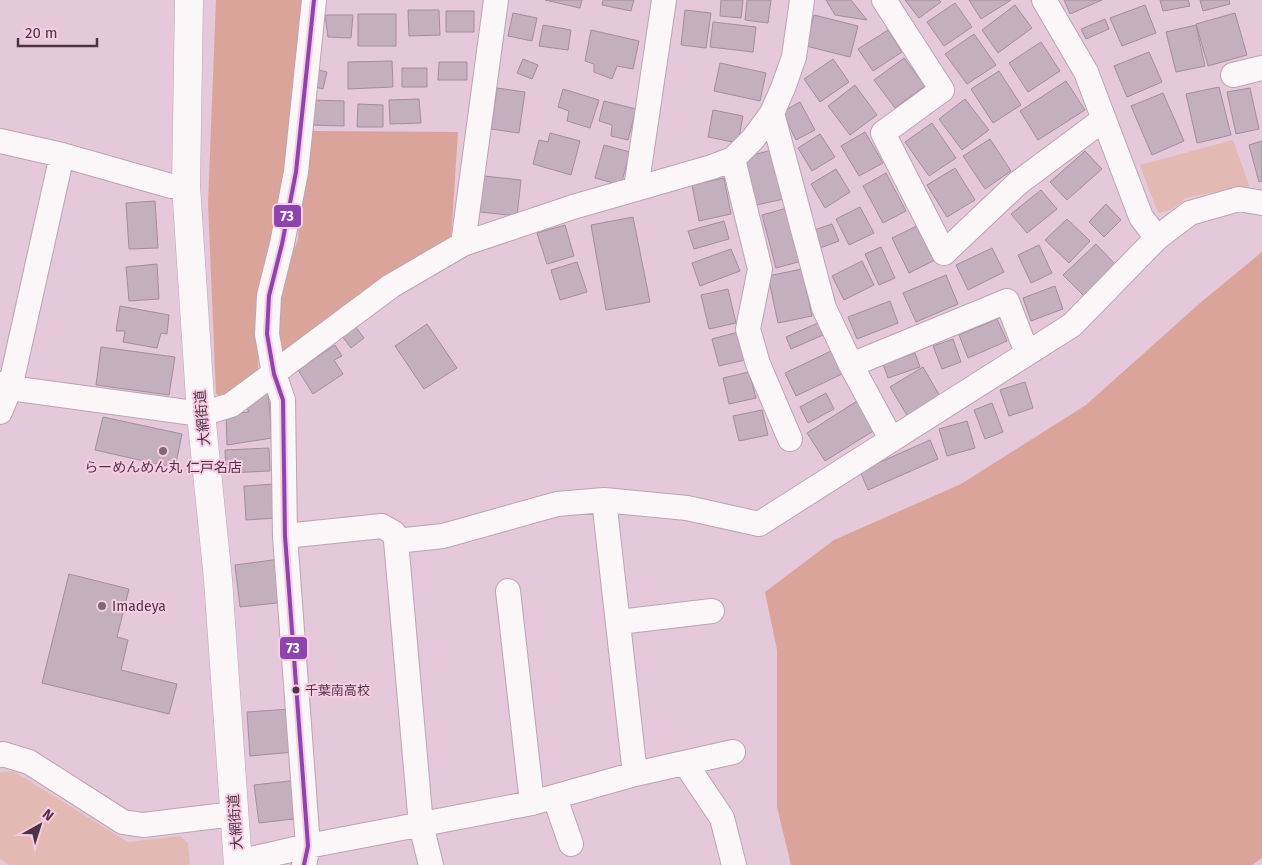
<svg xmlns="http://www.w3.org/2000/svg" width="1262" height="865" font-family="'Fira Sans','Noto Sans JP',sans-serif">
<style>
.green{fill:#e3b9b4}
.forest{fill:#dba49a}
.building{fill:#c4afbf;stroke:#a28e9e}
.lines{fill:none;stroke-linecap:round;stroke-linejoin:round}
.street-casing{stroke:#bca5b2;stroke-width:26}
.primary-casing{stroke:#bca5b2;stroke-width:29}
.street{stroke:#fbf7f9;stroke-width:24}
.primary{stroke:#fbf7f9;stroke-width:28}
.bus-1-casing{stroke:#f9cce5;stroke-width:8}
.bus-1{stroke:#8e44ad;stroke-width:4}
.poi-dot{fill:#816877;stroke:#f9cce5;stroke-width:2}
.bus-dot{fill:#4b3542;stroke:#f9cce5;stroke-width:2}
.labels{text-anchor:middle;stroke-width:4;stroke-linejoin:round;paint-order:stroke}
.bus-label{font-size:13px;fill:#4b3542;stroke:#f9cce5;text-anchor:start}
.street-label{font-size:14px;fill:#4b3542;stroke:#f9cce5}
.poi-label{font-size:14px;fill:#4b3542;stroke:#f9cce5}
.line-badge{stroke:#f9cce5;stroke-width:2}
.badge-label{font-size:14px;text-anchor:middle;font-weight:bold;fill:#fff}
</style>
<rect width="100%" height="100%" fill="#e5c8d9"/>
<path class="green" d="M1233,140l17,48h-18l-46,10 -15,12 -13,3 -18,-48z
M13,771l115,71 52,-6 8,7 2,22h-181l-9,-6v-86z"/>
<path class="forest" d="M216,0h91l-14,135 -35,165v79l-29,20 -13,-5 -8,-191z
M310,131l148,1 -7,108 -170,117 -6,-54 23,-64 4,-62z
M1262,252v606l-10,7h-461l-14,-58v-157l-12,-58 69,-52 127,-56 125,-79 114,-102z"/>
<path class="building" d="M545,0h37l-2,8z
M603,0h31l-3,11 -29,-6z
M721,0h22l-2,18 -21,-2z
M747,0h24l-3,23 -23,-3z
M826,0h25l16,20 -32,-5z
M905,0h34l2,2 -22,16z
M969,0h42l-30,19z
M1064,0h38l-32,14z
M1160,0h28l2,6 -27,5z
M1200,0h29l1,4 -27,7z
M955,3l17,24 -28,19 -17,-24z
M1015,5l17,23 -34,25 -16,-23z
M1145,5l11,28 -34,13 -12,-28z
M408,10h31l1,25 -31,1z
M685,10l26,3 -5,35 -25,-3z
M446,11h28v21h-28z
M513,13l24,5 -5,23 -24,-5z
M1235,13l12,42 -39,11 -12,-42z
M358,14h38v32h-38z
M325,15h28l-2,23 -23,-1z
M814,15l44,11 -8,31 -44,-11z
M1105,19l4,10 -23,10 -5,-10z
M713,22l43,5 -3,25 -43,-5z
M543,25l28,5 -3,20 -29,-4z
M1196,25l9,41 -29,6 -10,-40z
M591,30l48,11 -6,28 -16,-3 -5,13 -18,-7v-8l-9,-3z
M888,30l14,22 -29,19 -15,-22z
M974,34l22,31 -29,19 -22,-30z
M1041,42l19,29 -32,21 -19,-29z
M1149,52l13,30 -35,15 -13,-31z
M904,58l21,28 -30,22 -21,-28z
M523,59l15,6 -6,14 -15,-6z
M833,59l16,23 -29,20 -16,-23z
M392,61l1,26 -45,2v-27z
M439,62h28v18h-29z
M720,63l46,10 -6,28 -46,-10z
M402,68h25v19h-25z
M315,69l12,3 -4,17 -11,-3z
M999,71l22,34 -28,18 -22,-34z
M1066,81l19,29 -47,30 -18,-29z
M855,85l22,30 -27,20 -22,-29z
M1219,87l12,48 -34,8 -11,-49z
M497,88l28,4 -6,41 -28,-4z
M1250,88l9,41 -23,5 -9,-42z
M563,89l36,11 -9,28 -23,-7 2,-10 -11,-4z
M1163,93l21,48 -32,14 -21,-49z
M419,99l2,24 -31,1 -1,-24z
M965,99l24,31 -27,20 -23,-31z
M312,100l32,1v25l-32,-1z
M604,101l32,8 -8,31 -17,-4 1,-11 -13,-4z
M800,102l15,28 -19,10 -14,-28z
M358,104l25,1v22h-26z
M713,110l30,6 -5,27 -30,-6z
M932,123l24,35 -27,18 -24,-34z
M865,132l18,31 -24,13 -18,-30z
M550,133l30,8 -9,34 -38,-11 6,-24 9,2z
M820,134l15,23 -23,14 -14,-23z
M990,139l21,32 -26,18 -22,-33z
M1262,141v40l-3,1 -10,-37z
M604,145l26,7 -9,33 -26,-7z
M772,150l12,49 -28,6 -11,-48z
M1085,151l17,18 -35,31 -17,-18z
M955,168l20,32 -28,17 -20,-32z
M836,169l14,23 -25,16 -14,-24z
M886,173l20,38 -23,12 -20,-37z
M484,176l37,4 -4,36 -37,-4z
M724,178l7,36 -32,7 -7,-36z
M1041,190l16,19 -30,24 -16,-19z
M155,201l3,47 -29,1 -3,-46z
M1106,204l15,16 -17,17 -15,-15z
M860,207l14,26 -25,12 -13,-26z
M787,208l15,53 -26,7 -14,-53z
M633,217l17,85 -44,8 -15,-85z
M1067,219l23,22 -21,22 -24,-23z
M724,221l5,18 -35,10 -6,-18z
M832,224l7,17 -19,7 -6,-18z
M565,225l9,31 -27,8 -10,-31z
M919,225l16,35 -26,13 -17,-35z
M1096,244l20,21 -32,31 -21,-21z
M1039,245l13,28 -21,10 -13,-28z
M881,247l14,31 -16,7 -14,-31z
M992,248l12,24 -36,18 -12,-25z
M731,249l9,22 -40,15 -8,-23z
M862,261l12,24 -30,15 -12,-24z
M577,262l10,30 -27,8 -9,-30z
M157,264l2,35 -30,2 -3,-34z
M802,269l10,47 -34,7 -10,-47z
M946,275l12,29 -42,18 -13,-29z
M1055,286l8,23 -32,12 -8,-23z
M728,289l8,34 -27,6 -8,-34z
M890,301l8,22 -41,16 -9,-22z
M120,306l49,9 -2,19 -6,-1 -4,15 -34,-6 2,-11h-9z
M997,319l10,22 -39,17 -9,-23z
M818,323l5,12 -32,14 -5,-12z
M427,324l30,44 -33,21 -29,-43z
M355,326l9,12 -13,10 -9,-12z
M738,332l7,28 -26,6 -7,-27z
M953,339l8,23 -19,7 -9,-23z
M335,345l7,11 -8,4 9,14 -30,20 -15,-24z
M101,347l74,10 -6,38 -73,-10z
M831,351l11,23 -46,22 -11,-23z
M915,353l5,14 -32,11 -5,-14z
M923,367l18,31 -33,19 -18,-30z
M749,372l7,26 -27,6 -6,-26z
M1025,382l8,26 -24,8 -9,-26z
M268,390l4,48 -45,7 -1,-31 23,-2 -5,-10z
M826,393l8,16 -26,14 -8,-16z
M857,401l18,29 -50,31 -18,-28z
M992,403l11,29 -18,7 -11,-29z
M762,410l6,25 -29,6 -6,-25z
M103,417l79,17 -7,34 -80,-18z
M967,421l8,27 -28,8 -8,-27z
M930,440l8,19 -70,31 -8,-19z
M269,448l1,23 -44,2 -1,-23z
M275,484l2,34 -31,2 -2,-34z
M280,559l5,43 -45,5 -5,-42z
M69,574l60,15 -12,48 11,3 -7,30 56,14 -8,30 -127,-31z
M291,709l3,43 -44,4 -3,-44z
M298,780l4,38 -43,5 -5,-38z"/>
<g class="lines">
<defs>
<path id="street" d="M884,0l58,90 -59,43 61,120 74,-70 86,-64
M1044,0l42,72 55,145 16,21
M1233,75l29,-7
M772,113l52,195 27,57 40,74
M0,141l62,14 109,31h15
M733,159l27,110 -12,60 10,35 32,75
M636,189l28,-189
M463,244l33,-244
M851,365l156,-64 20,52
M0,384l10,4 191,26 30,-9 160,-119 72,-42 110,-37 139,-40 21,-8 20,-20 19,-26 11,-25 11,-31 8,-57
M0,412l10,-24 52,-233
M604,500l31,274
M285,536l97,-10 12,7 2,8 25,284 10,40
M396,541l47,-5 114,-32 47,-4 83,8 72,16 313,-199 85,-87 33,-25 49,-14 23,4
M508,591l24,212
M619,622l93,-11
M0,755l3,-1 26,8 94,60 20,3 91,-11
M685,763l37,55 12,47
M555,798l16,46
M238,862l70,-16 224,-43 103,-29 98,-22
M304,865l4,-19 -23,-310 -2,-136 -9,-26 -7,-40 2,-38 13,-52 14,-72 18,-172"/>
<path id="primary" d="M189,0l-3,186 15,228 17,165 20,286"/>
</defs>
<use href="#street" class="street-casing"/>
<use href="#primary" class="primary-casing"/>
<use href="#street" class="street"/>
<use href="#primary" class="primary"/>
<defs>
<path id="bus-1" d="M304,865l4,-19 -23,-310 -2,-136 -9,-26 -7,-40 2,-38 13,-52 14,-72 18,-172"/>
</defs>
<use href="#bus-1" class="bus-1-casing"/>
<use href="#bus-1" class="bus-1"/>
</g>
<g class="poi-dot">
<circle cx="163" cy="451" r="5"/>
<circle cx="102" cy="606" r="5"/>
</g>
<circle class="bus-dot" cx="296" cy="690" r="4.5"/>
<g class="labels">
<g class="bus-label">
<text x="305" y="695">千葉南高校</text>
</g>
<g class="street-label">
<text transform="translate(202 418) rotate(-95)" y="5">大網街道</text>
<text transform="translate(235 822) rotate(-94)" y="5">大網街道</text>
</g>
<g class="poi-label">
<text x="163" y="472">らーめんめん丸 仁戸名店</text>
<text x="112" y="611" text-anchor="start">Imadeya</text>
</g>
</g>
<g class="line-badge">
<rect x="273" y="204" width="29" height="24" rx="5" fill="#8e44ad"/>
<rect x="279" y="636" width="29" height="24" rx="5" fill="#8e44ad"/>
</g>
<g class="badge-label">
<text x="287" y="221">73</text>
<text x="293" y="653">73</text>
</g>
<g transform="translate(40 825) rotate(39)" stroke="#f9cce5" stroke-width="4" paint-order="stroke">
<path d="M0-4L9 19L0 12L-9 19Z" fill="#4b3542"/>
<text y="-8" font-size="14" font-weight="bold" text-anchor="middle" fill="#4b3542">N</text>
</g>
<path d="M18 38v8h79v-8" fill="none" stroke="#4b3542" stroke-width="2.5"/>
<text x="25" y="38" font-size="15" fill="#4b3542" stroke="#f9cce5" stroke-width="4" paint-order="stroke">20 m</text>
</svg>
